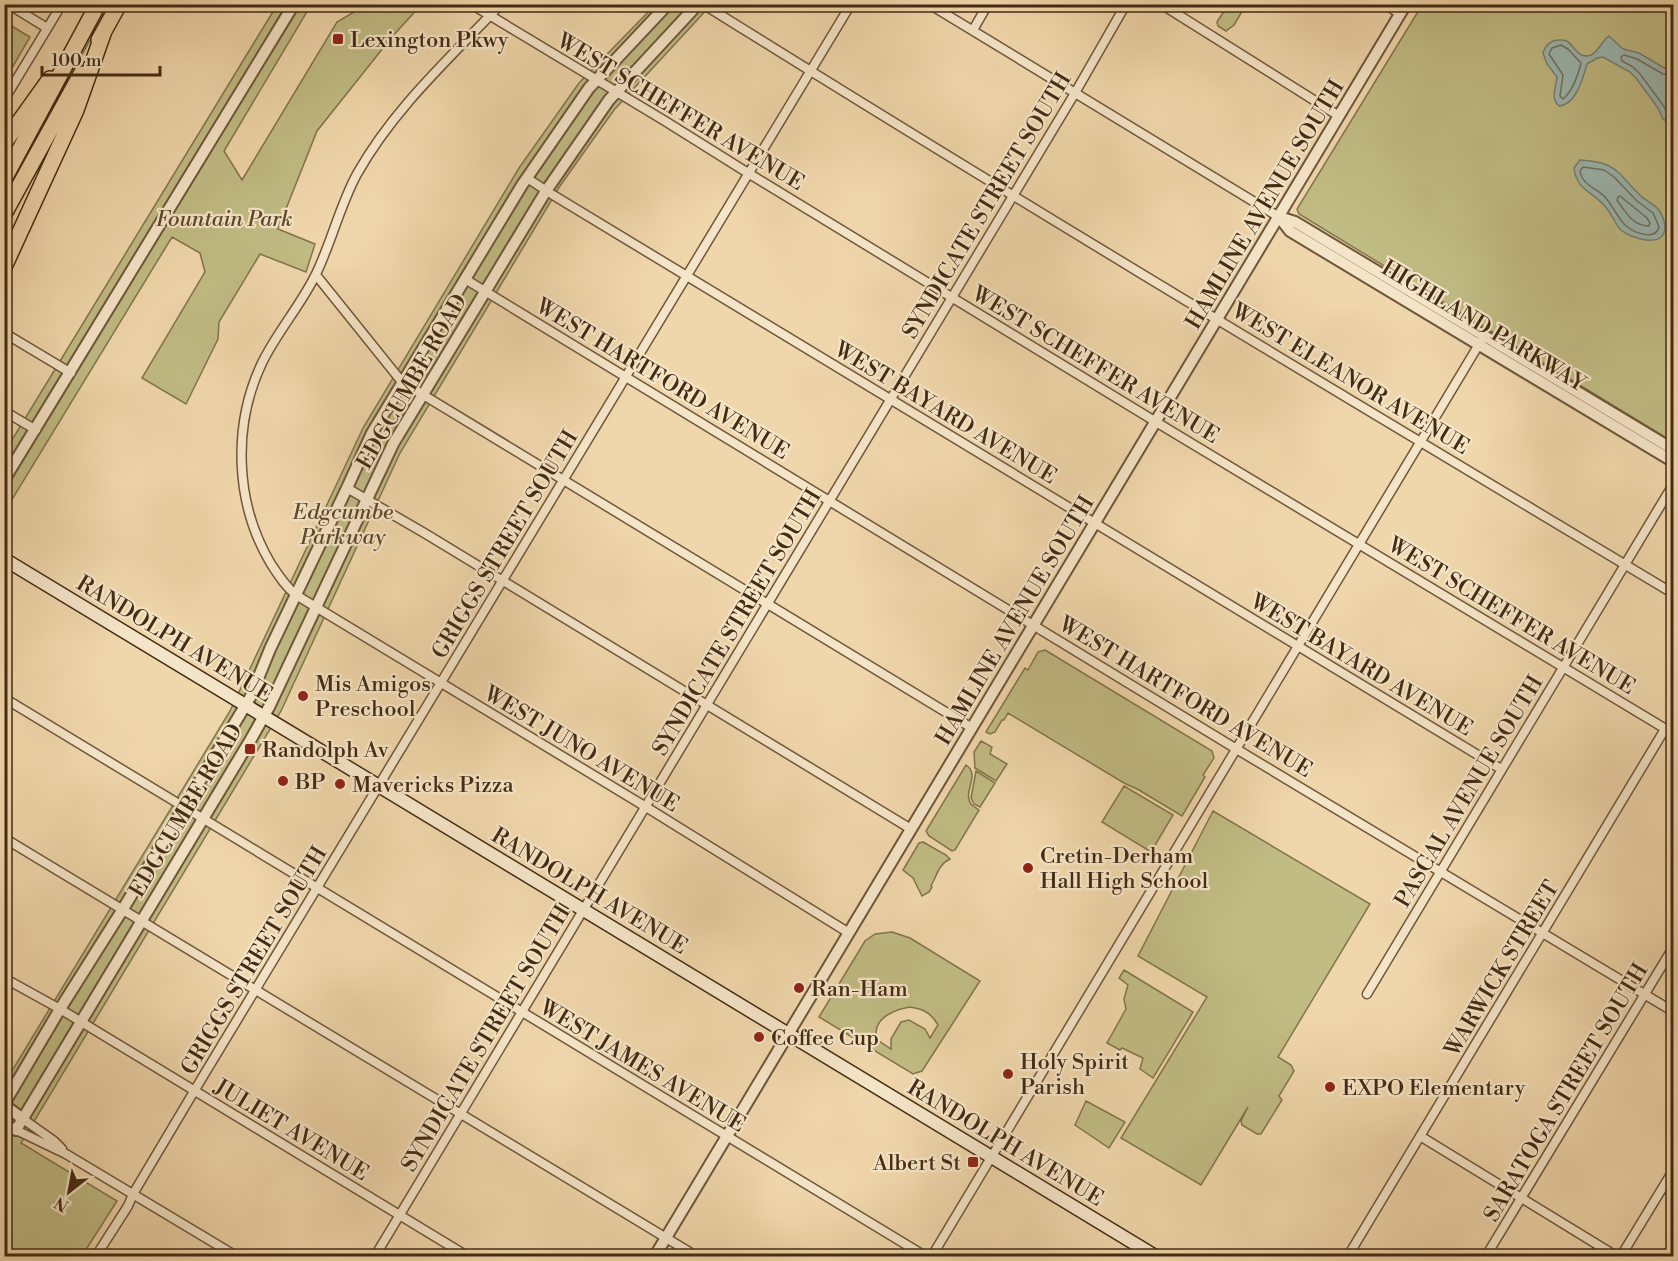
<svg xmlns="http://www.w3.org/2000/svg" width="1678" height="1261" font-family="'Libre Bodoni',serif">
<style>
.green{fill:#c1bc84;stroke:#82744c;stroke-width:1.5;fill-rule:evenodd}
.water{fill:#9cb8b2;stroke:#798073;stroke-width:1.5}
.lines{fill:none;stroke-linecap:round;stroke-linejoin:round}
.shore{stroke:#707263;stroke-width:1.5}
.minor-casing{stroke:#6f563a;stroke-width:11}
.tertiary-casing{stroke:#6f563a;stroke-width:14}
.secondary-casing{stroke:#442b14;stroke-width:15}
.motorway-casing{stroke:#442b14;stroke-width:18}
.minor{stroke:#f5e5c8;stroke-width:8}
.tertiary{stroke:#f5e5c8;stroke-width:10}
.secondary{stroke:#f5e5c8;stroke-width:12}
.motorway{stroke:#f0d7ab;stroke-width:15}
.poi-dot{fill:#8f2418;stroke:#f5e5c8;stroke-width:2}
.labels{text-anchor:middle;stroke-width:4.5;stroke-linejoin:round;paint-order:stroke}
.poi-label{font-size:22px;fill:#442b14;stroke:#f5e5c8;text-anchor:start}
.street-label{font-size:22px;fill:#442b14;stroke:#f5e5c8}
.park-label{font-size:22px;font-style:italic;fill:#5d482a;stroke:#f5e5c8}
</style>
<rect width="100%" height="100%" fill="#f0d7ab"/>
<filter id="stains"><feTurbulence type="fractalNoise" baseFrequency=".00333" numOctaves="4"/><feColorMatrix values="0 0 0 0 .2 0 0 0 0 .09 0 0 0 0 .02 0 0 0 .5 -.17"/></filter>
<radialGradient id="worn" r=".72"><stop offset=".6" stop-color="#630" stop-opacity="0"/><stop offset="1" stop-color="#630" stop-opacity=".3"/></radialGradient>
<path class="green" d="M418,4l2,2 -29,32 -74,93 -39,98 37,15 -9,28 -46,-18 -41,68 -1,17 -32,65 -44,-26 63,-106 -5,-19 -28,-16 -167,274 -1,-58 273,-448h34l-87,146 18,29 95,-158 17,-10 2,-7z
M1244,4l2,1 -12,20 -8,6 -8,-5 -1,-4 11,-17z
M105,5h4l-104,193v-7z
M655,5h56l-97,105 -54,76 -160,267 -119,258 -260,432 96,58 -35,55h-77l-1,-172 226,-373 133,-283 156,-260 60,-85z
M1422,5h251v437l-374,-228 -2,-5z
M5,22l25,15 -25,43z
M1045,650l167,101 2,7 -11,17 2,2 -23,39 -43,-26 -15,-7 -116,-70 -4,7h-2l-7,12 -5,2 -4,-2 39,-64 3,2 10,-18z
M981,741l11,6 -2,7 17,10 -11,17 -21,-13 -1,-16z
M966,765c15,10 -4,27 5,39 2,2 5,4 8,6l-24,40 -3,1 -23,-15 -3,-5z
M976,771l19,12 -15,24 -6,-3 -3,-6z
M1124,786l49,29 -22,37 -49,-30z
M1213,811l157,93 -92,153 13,8 3,6 -15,25 3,4 -21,34h-4l-15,-9 -1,-4 7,-14 -47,78 -80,-47 86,-141 -69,-41z
M923,842l23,13 4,4c-11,5 -13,16 -19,27l1,1 -3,5 -7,4 -9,-18 -10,-8 16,-27z
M892,932l18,6 70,43 -58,90 -9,3 -94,-57 46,-76 10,-7zM910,1007c14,2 21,6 28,18l-8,13 -5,-9 -16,-9 -8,2 -10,17v10l-12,-8c-1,-3 -3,-6 -3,-9 1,-16 21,-23 34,-25z
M1124,970l69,42 -40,66 -13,-9 3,-11 -21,-10 -2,2 -13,-7 19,-34 -2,-10 4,-14 -9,-7z
M1086,1101l39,21 -16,26 -34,-23z"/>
<path class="water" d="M1609,36l14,13 16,4 27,16 7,1v55l-10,-6 -5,-11 -22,-30 -6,-6 -27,-15 -6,1 -10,6c-4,14 -11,41 -28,42 -9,-8 -3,-18 -2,-29l-10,-13 -4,-11c4,-12 12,-15 24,-12 5,3 9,12 15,14 13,6 19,-14 27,-19z
M1580,160c9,1 18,1 27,5 14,6 22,21 34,31 5,5 13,8 18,14 3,5 6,12 6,17 0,23 -36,11 -45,2 -5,-6 -8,-14 -13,-20 -13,-18 -30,-17 -33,-41z"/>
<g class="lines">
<path class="shore" d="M1561,45l7,4 13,14c-3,12 -8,28 -18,36l-3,-3 3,-21 -14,-21 3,-6z
M1674,75l-11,-1 -26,-15 -13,-4 -3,2 1,4 11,6 7,7 23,31 5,10 6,3
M1583,167l21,3 10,7 23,24 16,12 6,14c-4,15 -27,5 -35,-3 -7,-8 -12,-19 -19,-27 -9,-9 -23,-12 -25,-26z
M1620,196l27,22 3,5 -1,3c-16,0 -23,-13 -32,-26l1,-3z"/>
<defs>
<path id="minor" d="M8,4l39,24
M471,4l194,117 83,52 418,255 508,306
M501,4c-51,54 -107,104 -144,170 -17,31 -25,67 -41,100 -15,31 -39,58 -54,89 -30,63 -27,141 9,201 8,12 14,22 25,31l350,212 203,126
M703,4c321,201 646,395 971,590
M929,4l350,213
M1161,4l178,112
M1385,4l15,10
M973,30l15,-26
M4,100l58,-96
M527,178l26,17 948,574
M316,275l86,107 570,346
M465,279l778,474 431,259
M6,334l65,39
M4,411l32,19
M347,488l79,46 485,295
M4,698l921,558
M4,838l692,418
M4,978l56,31 407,247
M1367,994l307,-511
M23,1119l31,22 8,8
M16,1130l50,24 170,102
M1420,1136l196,120
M96,1256l32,-50 5,-12 66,-111 652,-1079
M375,1256l700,-1163 51,-89
M932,1256l549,-915
M1348,1256l317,-527
M1486,1256l188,-310
M1621,1256l53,-87"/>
<path id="tertiary" d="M1279,217l11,14 384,231
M1279,217l16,5 379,228
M4,480l290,-476
M4,1104l56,-95 63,-100 128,-213 19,-47 77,-161 25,-55 150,-248 67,-97 79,-84
M4,1105l19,14
M4,1125l12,5 235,-391 18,-32 124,-263 153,-253 63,-91 89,-96
M655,1256l751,-1252"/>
<path id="secondary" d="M4,559l1151,697"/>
<path id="motorway" d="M99,40l20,-36
M4,143l46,-64
M4,179l94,-175
M4,214l77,-140
M4,267l72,-157 28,-79"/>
</defs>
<use href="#minor" class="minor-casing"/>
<use href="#tertiary" class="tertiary-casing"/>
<use href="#secondary" class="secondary-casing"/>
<use href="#motorway" class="motorway-casing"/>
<use href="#minor" class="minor"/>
<use href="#tertiary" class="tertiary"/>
<use href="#secondary" class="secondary"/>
<use href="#motorway" class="motorway"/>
</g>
<g class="poi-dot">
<rect x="332" y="33" width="12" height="12" rx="3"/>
<circle cx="303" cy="696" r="6"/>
<rect x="244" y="743" width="12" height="12" rx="3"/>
<circle cx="283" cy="781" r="6"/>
<circle cx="340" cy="784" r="6"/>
<circle cx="1028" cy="868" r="6"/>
<circle cx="799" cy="988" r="6"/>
<circle cx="759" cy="1037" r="6"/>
<circle cx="1008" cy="1074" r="6"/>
<circle cx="1330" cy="1087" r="6"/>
<rect x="967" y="1156" width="12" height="12" rx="3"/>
</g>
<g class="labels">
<g class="poi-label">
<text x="350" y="47">Lexington Pkwy</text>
<text x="315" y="691">Mis Amigos<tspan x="315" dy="25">Preschool</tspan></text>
<text x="262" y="757">Randolph Av</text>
<text x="295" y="789">BP</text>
<text x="352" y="792">Mavericks Pizza</text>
<text x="1040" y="863">Cretin-Derham<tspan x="1040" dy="25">Hall High School</tspan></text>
<text x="811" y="996">Ran-Ham</text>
<text x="771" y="1045">Coffee Cup</text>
<text x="1020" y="1069">Holy Spirit<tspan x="1020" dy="25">Parish</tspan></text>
<text x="1342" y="1095">EXPO Elementary</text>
<text x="961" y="1170" text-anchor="end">Albert St</text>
</g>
<g class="street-label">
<text transform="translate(681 111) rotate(31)" y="8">WEST SCHEFFER AVENUE</text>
<text transform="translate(1264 204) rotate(-59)" y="8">HAMLINE AVENUE SOUTH</text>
<text transform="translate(986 205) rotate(-59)" y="8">SYNDICATE STREET SOUTH</text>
<text transform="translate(1484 325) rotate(31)" y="8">HIGHLAND PARKWAY</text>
<text transform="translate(1096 364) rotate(31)" y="8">WEST SCHEFFER AVENUE</text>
<text transform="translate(663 378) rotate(31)" y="8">WEST HARTFORD AVENUE</text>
<text transform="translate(1351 378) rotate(31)" y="8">WEST ELEANOR AVENUE</text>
<text transform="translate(411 381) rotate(-60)" y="8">EDGCUMBE ROAD</text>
<text transform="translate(946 412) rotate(31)" y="8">WEST BAYARD AVENUE</text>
<text transform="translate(504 544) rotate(-59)" y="8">GRIGGS STREET SOUTH</text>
<text transform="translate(1512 615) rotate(31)" y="8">WEST SCHEFFER AVENUE</text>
<text transform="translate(1014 620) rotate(-59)" y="8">HAMLINE AVENUE SOUTH</text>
<text transform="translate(736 622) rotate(-59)" y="8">SYNDICATE STREET SOUTH</text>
<text transform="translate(175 638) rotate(31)" y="8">RANDOLPH AVENUE</text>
<text transform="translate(1362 664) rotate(31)" y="8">WEST BAYARD AVENUE</text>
<text transform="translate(1186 696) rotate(31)" y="8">WEST HARTFORD AVENUE</text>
<text transform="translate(582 748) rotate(31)" y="8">WEST JUNO AVENUE</text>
<text transform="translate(1468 791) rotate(-59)" y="8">PASCAL AVENUE SOUTH</text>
<text transform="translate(185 810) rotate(-59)" y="8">EDGCUMBE ROAD</text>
<text transform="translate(590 890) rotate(31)" y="8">RANDOLPH AVENUE</text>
<text transform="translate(253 960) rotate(-59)" y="8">GRIGGS STREET SOUTH</text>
<text transform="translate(1501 968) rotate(-59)" y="8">WARWICK STREET</text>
<text transform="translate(485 1038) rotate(-59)" y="8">SYNDICATE STREET SOUTH</text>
<text transform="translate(643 1065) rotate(31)" y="8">WEST JAMES AVENUE</text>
<text transform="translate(1565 1092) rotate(-59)" y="8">SARATOGA STREET SOUTH</text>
<text transform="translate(292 1129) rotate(31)" y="8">JULIET AVENUE</text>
<text transform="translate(1006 1142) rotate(31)" y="8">RANDOLPH AVENUE</text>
</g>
<g class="park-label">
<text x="224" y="226">Fountain Park</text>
<text x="343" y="519">Edgcumbe<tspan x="343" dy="25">Parkway</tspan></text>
</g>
</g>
<rect width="1678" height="1261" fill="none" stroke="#f0d7ab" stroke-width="24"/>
<rect x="6" y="6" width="1666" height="1249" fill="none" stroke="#442b14" stroke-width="3"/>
<rect x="12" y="12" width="1654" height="1237" fill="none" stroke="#442b14" stroke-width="1.5"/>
<g transform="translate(69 1192) rotate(211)" stroke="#f5e5c8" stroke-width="4.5" paint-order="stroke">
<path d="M0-4.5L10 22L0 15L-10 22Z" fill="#442b14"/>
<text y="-9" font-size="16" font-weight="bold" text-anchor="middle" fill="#442b14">N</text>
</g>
<path d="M42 66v9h118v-9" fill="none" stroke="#442b14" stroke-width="3"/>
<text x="51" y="66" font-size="18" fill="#442b14" stroke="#f5e5c8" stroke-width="4.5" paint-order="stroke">100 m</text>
<rect width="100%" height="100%" filter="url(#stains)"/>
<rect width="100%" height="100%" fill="url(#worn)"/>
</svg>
